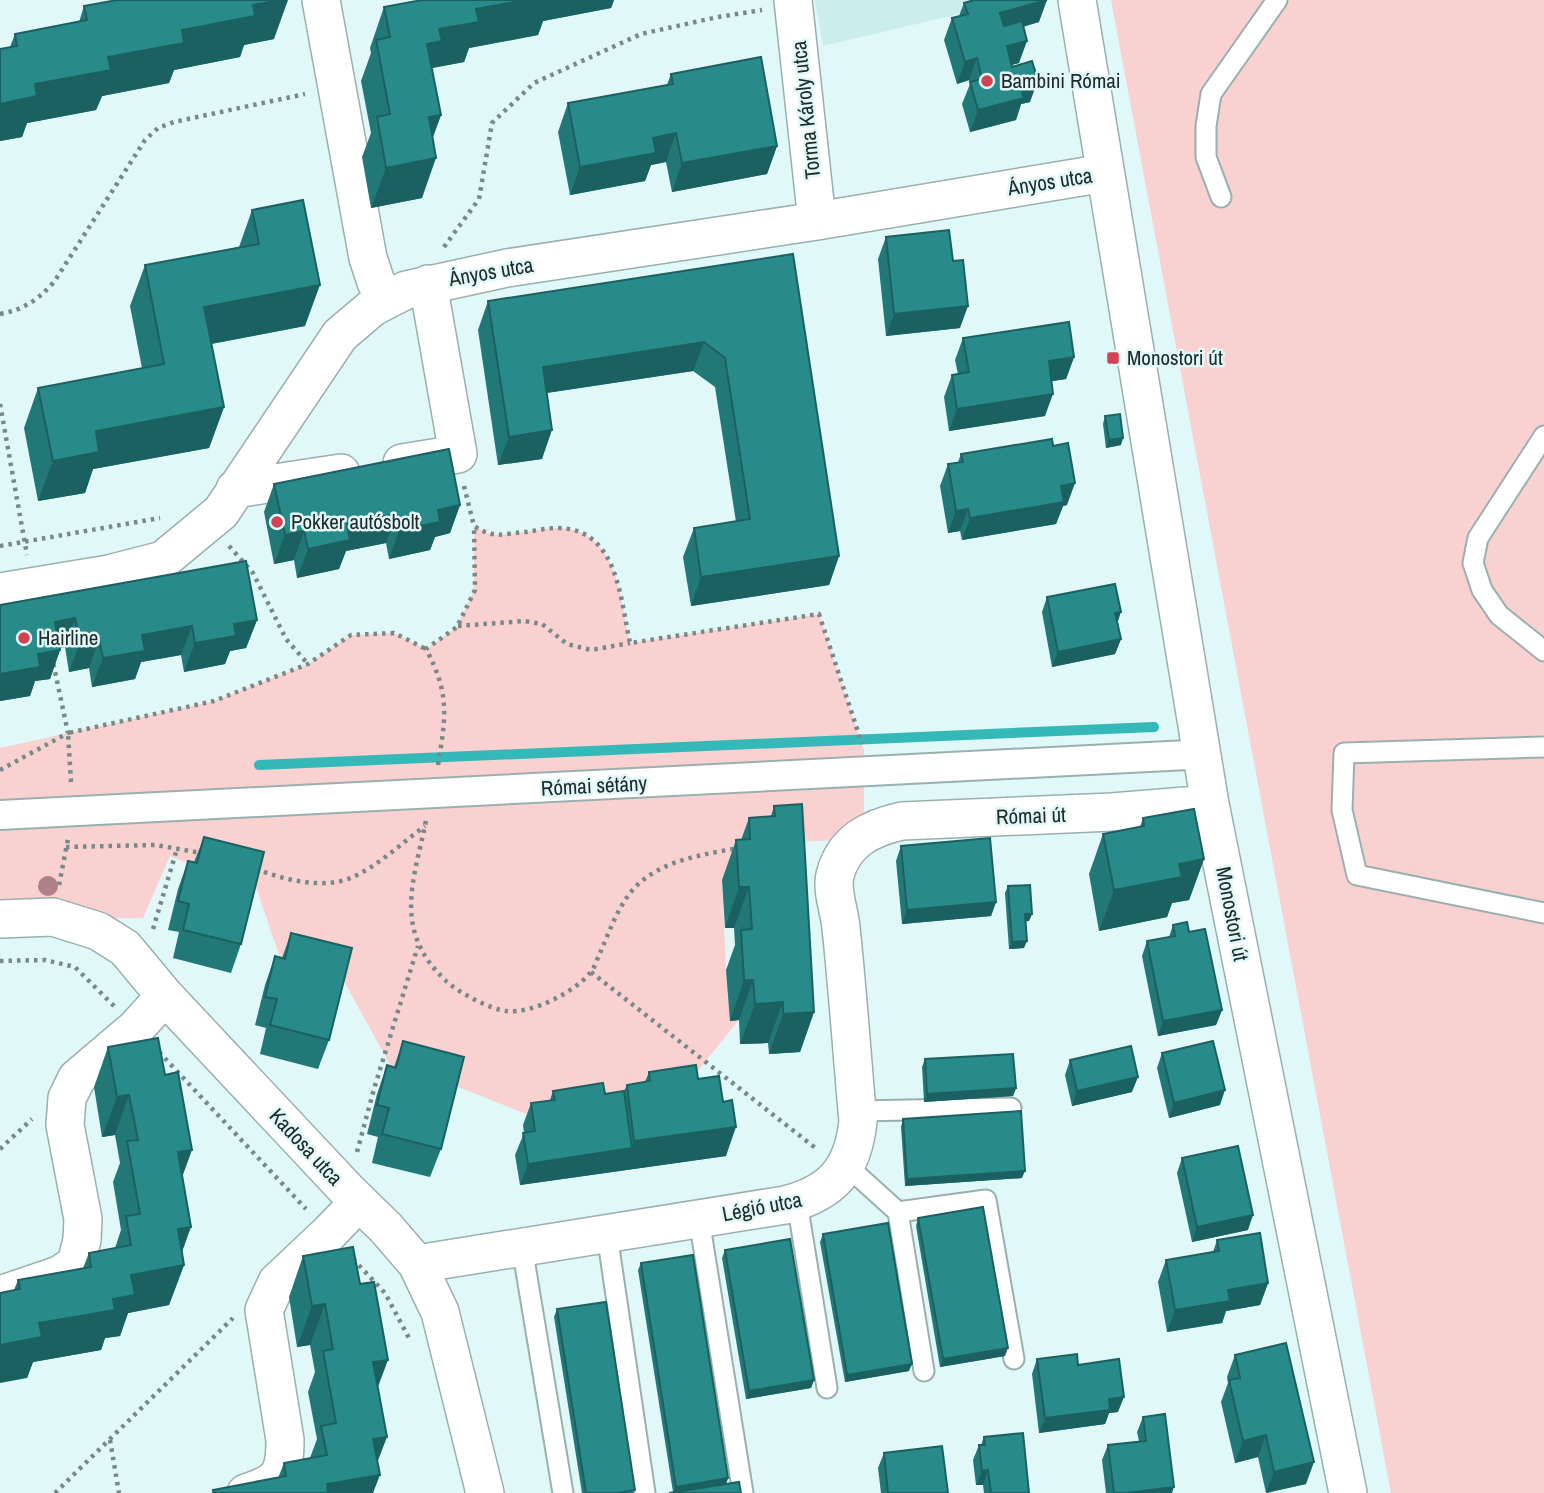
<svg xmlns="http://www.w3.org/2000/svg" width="1544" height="1493" font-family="'Archivo Narrow',sans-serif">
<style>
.built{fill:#cbedec}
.green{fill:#fad1d1}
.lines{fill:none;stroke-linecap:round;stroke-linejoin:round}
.stream{stroke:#35b9b8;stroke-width:10}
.service-casing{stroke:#9ab0af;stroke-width:23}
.pedestrian-casing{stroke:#9ab0af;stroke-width:32}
.minor-casing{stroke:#9ab0af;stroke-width:40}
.path{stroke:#798989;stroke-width:4.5;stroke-dasharray:3.5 5;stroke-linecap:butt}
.service{stroke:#fff;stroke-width:19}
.pedestrian{stroke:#fff;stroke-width:28}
.minor{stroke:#fff;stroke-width:37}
.tree{fill:#af8088}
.wall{fill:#227877}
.shaded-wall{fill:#1c6161}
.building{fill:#288b8a;stroke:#1c6161;stroke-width:2}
.poi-dot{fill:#d24254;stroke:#e0f8f7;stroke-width:2.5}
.labels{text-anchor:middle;stroke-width:5;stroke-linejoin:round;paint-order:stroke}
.poi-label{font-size:21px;fill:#212a2a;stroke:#e0f8f7;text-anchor:start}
.street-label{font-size:21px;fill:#212a2a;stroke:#e0f8f7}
</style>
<rect width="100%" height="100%" fill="#e0f8f7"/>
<path class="built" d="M815,0h203l-195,46z"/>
<path class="green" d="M1111,0h433v1493h-153z
M474,526c21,13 27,8 51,6 10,-1 21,-4 32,-4 61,0 63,70 73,115l189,-29 45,137v62l-7,26 -102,5 -33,36 4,90 13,50 -56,69 -136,33 -94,-37 -60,-15 -52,-94 -60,-15 -27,-80 -61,-15 -23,-10 -27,62 -143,1v-171l214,-47 94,-37 43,-29 43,-2 32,16 31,-22 17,-37z"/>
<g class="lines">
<path class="stream" d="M259,765l895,-38"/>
<defs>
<path id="service" d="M1221,197l-15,-40v-31l5,-32 66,-94
M1544,436l-66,102 -5,25 9,27 17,25 45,36
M1544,747l-200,6 -2,57 15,65 187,38
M857,1111l154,-3
M846,1165l52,47 26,159
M797,1202l30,186
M898,1212l88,-12 28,159
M699,1219l44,274
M607,1234l38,259
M522,1247l41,246"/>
<path id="pedestrian" d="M0,815l1188,-60"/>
<path id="minor" d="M321,0l47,258 8,24 11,17
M793,0l24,221
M1077,0l133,804 138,689
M402,463l56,-9 -30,-170
M235,489l106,-16
M0,592l109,-18 54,-14 58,-48 119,-177 33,-28 33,-17 101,-22 310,-47 288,-48
M0,919l53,-2 45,14 27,17 40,48 182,194 39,38 31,36 23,48 45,181
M417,1264l368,-59c47,-12 68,-35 73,-84 -6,-64 -10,-129 -17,-193 -1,-16 -10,-37 -6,-53 9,-34 35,-47 67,-54l210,-9 98,-8
M0,1295l59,-20 17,-11 6,-24 1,-21 -18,-94 2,-27 10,-20 59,-50 29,-32
M246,1493c33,-11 39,-18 39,-53l-21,-130 13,-28 52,-49 30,-31"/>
</defs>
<use href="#service" class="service-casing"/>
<use href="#pedestrian" class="pedestrian-casing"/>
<use href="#minor" class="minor-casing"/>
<path class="path" d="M444,247l35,-48 13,-76 42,-40 107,-49 77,-17 44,-7
M0,314c23,-4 38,-14 54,-32l91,-142 13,-12 16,-6 131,-28
M0,404l27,151
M464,486l10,40c20,13 27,8 51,6 10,-1 21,-4 32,-4 61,0 63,70 73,115l189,-29 43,130
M0,546l160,-28
M229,546l24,27 33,66 22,25
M458,626l66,-5 18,3 25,20 24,6 39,-7
M438,765c8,-49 12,-71 -12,-116l31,-22 18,-37 -1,-64
M0,770l68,-37 -15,-71
M71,782l-3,-49 146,-32 94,-37 43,-29 43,-2 32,16
M426,821c-13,62 -33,109 19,159 12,12 45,29 61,31 26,3 69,-19 85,-39 4,-5 6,-13 9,-19 11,-25 21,-56 43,-73 26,-21 64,-26 95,-32
M66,847l90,-2 45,8
M256,869c29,11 68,21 97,8 26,-12 49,-34 72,-51
M59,885l9,-46
M153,929l24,-80
M0,961l45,-1 30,7 39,39
M591,972l227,178
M159,1052l147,157
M0,1149l32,-30
M357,1152l17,-63 44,-143
M353,1259l32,34 25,47
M110,1440l9,53
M55,1493l178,-175"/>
<use href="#service" class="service"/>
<use href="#pedestrian" class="pedestrian"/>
<use href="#minor" class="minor"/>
</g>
<circle class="tree" cx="48" cy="886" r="10"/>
<path class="wall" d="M422,0h192l-3,8 -68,13 -5,14 -69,13 -5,14 -32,6 9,47 -8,22 -11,61 -51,10 -9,-51 9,-24 -10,-52 10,-28 -1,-5 14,-41z
M964,3l75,19 -16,5 -4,36 -7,2 18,37 -9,2 -5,16 -46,12 -8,-28 8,-20 -1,-4 -12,4 -13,-44 8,-22 7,-2z
M84,6l190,33 -30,6 -4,12 -66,13 -5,13 -67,13 -6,14 -69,13 -5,14 -22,4v-92l10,-2 5,-13 64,-12z
M671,74l106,72 -10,28 -95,18 -6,-30 -15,3 -6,16 -75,14 -12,-63 10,-29 99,-18z
M252,210l53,116 -94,18 13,63 -15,41 -116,21 -8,24 -47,8 -14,-73 14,-40 104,-20 -12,-62 15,-41 94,-18z
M886,237l67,24 7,67 -74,8 -8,-77z
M793,254l46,302 -10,29 -138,21 -8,-49 11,-29 42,-6 -21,-135 -22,-16 -146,22 -5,66 -44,6 -20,-135 10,-29z
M963,338l111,19 -8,22 -15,2 -6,35 -96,15 -5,-34 8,-22 6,-1 -3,-14z
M1105,416l16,29 -15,3 -3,-24z
M961,454l106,51 -4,1 -7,18 -94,16 -2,-9 -12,2 -8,-47 8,-22 10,-2z
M274,484l186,21 -10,28 -15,4 -5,13 -41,9 -3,-16 -40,8 -7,18 -42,9 -3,-18 -20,4 -10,-52z
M1047,597l74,42 -6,15 -63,13 -10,-55z
M0,605l257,15 -11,28 -16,3 -5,13 -41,8 -3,-17 -40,7 -6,17 -43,8 -3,-19 -20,4 -4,-25 -5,1v2l-10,29 -15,2 -5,15 -30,5z
M774,806l40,206 -14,40 -31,2 -1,-11 -28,1 -1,-24 -9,1 -4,-51 9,-25 -1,-17h-9l-3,-48 14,-40h5l8,-22 22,-2z
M1143,818l61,41 -15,41 -17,3 -5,14 -68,14 -10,-57 14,-40 37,-7z
M204,837l37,107 -10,29 -58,-15 6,-26 -11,-2 10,-41 10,-28 6,1z
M901,846l95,56 -5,14 -89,8 -6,-63z
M1008,886l24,28 -3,7h-4l-1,27 -15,1 -4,-56z
M1173,925l16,7 33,78 -6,15 -58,11 -16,-80 5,-15 22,-4z
M291,933l38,107 -11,29 -58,-15 6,-26 -11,-3 10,-40 10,-29 7,2z
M403,1041l38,108 -11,28 -58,-14 6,-26 -11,-3 10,-40 10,-29 7,2z
M108,1047l74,130v75l2,13 -15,40 -41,8 -8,23 -15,2 -4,12 -68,12 -6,16 -13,-88 4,-10 65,-12 6,-15 26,-5 6,-18 -8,-48 7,-19 -5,-28 -13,2 -8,-50z
M1162,1053l58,52 -51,13 -12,-50z
M925,1059l91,29 -3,8 -89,6 -2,-35z
M1070,1060l62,32 -60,14 -7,-31z
M649,1072l49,7 28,77 -206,29 -5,-30 9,-22 -1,-8 8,-22 19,-3 3,-9 52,3 19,-3 3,-6 18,-3z
M903,1119l119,59 -117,8 -4,-59z
M1182,1158l66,72 -56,12 -15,-69z
M918,1218l87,138 -65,11 -24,-141z
M823,1234l86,137 -64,11 -25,-140z
M1217,1240l51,43 -8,22 -34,6 -4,12 -55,9 -9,-50 8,-22 47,-8z
M725,1250l89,130 -3,8 -65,11 -24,-141z
M303,1256l75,131 -1,75 -4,31h-161l1,-3 65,-12 6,-15 26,-5 7,-19 -9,-47 7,-20 -5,-27 -13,2 -8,-50z
M641,1263l87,215 -2,6 -53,8 -35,-222z
M557,1309l77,184h-52l-28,-176z
M1235,1355l71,129 -40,9 -8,-36 -23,6 -14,-61 7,-19 -1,-6z
M1037,1359l41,6 40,47 -9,1 -4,11 -66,9 -7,-59z
M1143,1417l29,76h-66l-4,-33 6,-15 31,-4 -2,-9z
M984,1437l45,56h-45l-1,-8h-7l-3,-25 6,-15h2z
M884,1453l64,40h-67l-3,-25z"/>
<path class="shaded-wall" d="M281,0h7l-14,39 -30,6 -4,12 -66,13 -5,13 -67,13 -6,14 -69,13 -5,14 -22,4v-37l35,-20 218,-79z
M526,0h88l-3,8 -68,13 -5,14 -69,13 -5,14 -32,6 -5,-24 12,-15 37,-20z
M1047,0l-8,22 -47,13 8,-22z
M1027,41l-8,22 -20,5 8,-22z
M977,58l-8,22 -12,4 8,-22z
M1038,80l-8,22 -9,2 -5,16 -46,12 8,-22 42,-25z
M441,115l-15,40 3,-38z
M676,133l-10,29 -15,3 -6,16 -75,14 10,-28 73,-29z
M777,146l-10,28 -95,18 10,-29z
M436,158l-14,40 -51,10 15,-40z
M320,285l-15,41 -115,22 14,-41z
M968,306l-8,22 -74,8 8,-22z
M704,342l-11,29 -161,24 11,-28z
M1074,357l-8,22 -25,4 8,-22z
M1053,394l-8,22 -96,15 8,-22z
M224,407l-15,41 -116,21 -8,24 -47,8 15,-40 43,-30z
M552,430l-10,29 -44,6 11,-28z
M1123,438l-2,7 -15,3 3,-8z
M1075,483l-8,22 -4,1 -7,18 -94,16 8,-22 91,-32z
M460,505l-10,28 -15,4 -5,13 -41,9 10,-29 39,-20z
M968,509l-8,22 -12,2 8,-22z
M396,514l-10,29 -40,8 -7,18 -42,9 11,-29 39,-25z
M304,531l-10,29 -20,4 11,-29z
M839,556l-10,29 -138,21 10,-29z
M1121,612l-5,15 -1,-14z
M75,618l-10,29 -20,3 10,-28z
M257,620l-11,28 -16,3 -5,13 -41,8 11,-29 39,-19z
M192,626l-11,29 -40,7 -6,17 -43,8 11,-29 39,-23z
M99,639l-10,29 -20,4 11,-29z
M1121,639l-6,15 -63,13 6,-15z
M60,650l-10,29 -15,2 -5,15 -30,5v-27l38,-20z
M1204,859l-15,41 -17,3 -5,14 -68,14 15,-41 65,-26z
M739,887h10l-15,41h-9z
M996,902l-5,14 -89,8 5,-14z
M1025,914h7l-3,7 -7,1z
M1027,941l-3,7 -15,1 3,-7z
M744,980h9l-14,40 -9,1z
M783,1002l-15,41 -28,1 15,-40z
M1222,1010l-6,15 -58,11 5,-15z
M814,1012l-14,40 -31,2 14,-40z
M1138,1077l-6,15 -60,14 5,-15z
M1016,1088l-3,8 -89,6 3,-8z
M1225,1090l-5,15 -51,13 5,-15z
M129,1095l-14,40 -13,2 15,-40z
M736,1127l-10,29 -206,29 8,-21 104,-16 2,-7z
M192,1150l-15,41 1,-39z
M1025,1171l-3,7 -117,8 2,-7z
M1253,1215l-5,15 -56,12 5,-15z
M191,1227l-14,39 7,-1 -15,40 -41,8 -8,23 -15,2 -4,12 -68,12 -6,16 -27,5v-38l39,-22 74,-24 18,-24 47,-46z
M1268,1283l-8,22 -34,6 -4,12 -55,9 8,-22 53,-20z
M325,1304l-15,41 -13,2 15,-41z
M1008,1348l-3,8 -65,11 3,-8z
M388,1360l-15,40v-38z
M912,1364l-3,7 -64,11 2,-7z
M814,1380l-3,8 -65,11 3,-8z
M1124,1397l-6,15 -9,1 -4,11 -66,9 6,-15 64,-19z
M1266,1435l-8,22 -23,6 8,-22z
M387,1437l-15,39 8,-1 -7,18h-49l3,-9 46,-45z
M1314,1462l-8,22 -40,9 8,-21z
M988,1470l-5,15h-7l6,-14z
M728,1478l-3,8 -52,7 3,-6z
M1174,1487l-2,6h-46z"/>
<path class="building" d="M117,0h164l-28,5 2,11 -73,14 2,13 -76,14 3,13 -76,14 2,12 -37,8v-55l17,-3 -2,-12 72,-14 -3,-14z
M422,0h104l-50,9 3,13 -40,7 3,12 -15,3 14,71 -12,2 7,41 -50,10 -9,-51 13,-3 -14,-74 14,-3 -6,-30z
M974,0h73l-47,13 4,13 18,-5 5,20 -20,5 5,21 20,-6 6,19 -18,5 4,13 -46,12 -8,-28 12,-3 -5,-21 -12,4 -13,-44 16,-4 -4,-11z
M761,57l16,89 -95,17 -6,-30 -23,5 3,15 -76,14 -12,-64 105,-19 -2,-10z
M303,200l17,85 -116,22 20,100 -128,24 3,21 -46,9 -15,-73 126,-24 -19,-99 114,-21 -7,-34z
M949,230l4,31 10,-1 5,46 -74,8 -8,-77z
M793,254l46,302 -138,21 -7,-49 56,-9 -25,-161 -21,-16 -161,25 9,63 -43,7 -21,-136z
M1069,322l5,35 -25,4 4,33 -96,15 -5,-34 17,-3 -6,-34z
M1120,414l3,24 -14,2 -4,-24z
M1052,439l1,7 15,-3 7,40 -14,3 3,16 -94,16 -2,-9 -12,2 -8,-47 15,-2 -2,-8z
M449,449l11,56 -22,5 2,12 -41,8 -3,-16 -49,10 3,16 -42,9 -4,-18 -19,4 -11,-51z
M246,561l11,59 -23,4 2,12 -41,7 -3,-17 -50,9 3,16 -42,7 -4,-19 -19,4 -5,-25 -20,4 5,28 -22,4 2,13 -40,7v-69z
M1115,584l6,28 -6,1 6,26 -63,13 -11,-55z
M802,804l12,208 -31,2v-12l-28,2 -2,-24h-9l-3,-50 11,-1 -3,-42h-10l-3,-47 14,-1 -1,-21 26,-2 -1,-10z
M1194,809l10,50 -25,5 3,13 -68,13 -11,-56 41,-8 -1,-8z
M204,837l60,15 -23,92 -58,-14 6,-26 -11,-3 10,-40 9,2z
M990,838l6,64 -89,8 -6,-64z
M1030,885l2,29h-7l2,27 -15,1 -4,-56z
M1187,922l2,10 16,-3 17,81 -59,11 -16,-80 28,-5 -2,-11z
M291,933l61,15 -23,92 -59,-15 7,-26 -12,-2 10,-41 10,3z
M158,1038l7,37 13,-3 14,78 -14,2 13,75 -13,2 6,36 -53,10 4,20 -22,4 2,11 -76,13 3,14 -42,8v-52l20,-4 -2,-9 73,-13 -2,-14 42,-8 -5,-29 14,-2 -13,-73 11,-1 -9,-45 -12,2 -9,-50z
M403,1041l61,16 -23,92 -59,-15 7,-26 -12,-3 10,-40 9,3z
M1213,1041l12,49 -51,13 -12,-50z
M1131,1046l7,31 -61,14 -7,-31z
M1013,1054l3,34 -89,6 -2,-35z
M696,1065l2,14 21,-3 4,26 9,-2 4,27 -102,14 -7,-56 23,-4 -1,-9z
M603,1083l2,11 19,-3 8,57 -104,16 -5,-31 12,-2 -4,-28 24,-3 -2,-9z
M1021,1111l4,60 -118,8 -4,-60z
M1238,1146l15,69 -56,12 -15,-69z
M983,1207l25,141 -65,11 -25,-141z
M888,1223l24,141 -65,11 -24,-141z
M1260,1233l8,50 -40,7 2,11 -55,9 -9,-50 53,-9 -2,-11z
M790,1239l24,141 -65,11 -24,-141z
M353,1247l7,37 14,-2 14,78 -15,2 14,75 -14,2 7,36 -53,9 1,9h-114l-1,-3 73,-14 -2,-13 43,-8 -6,-29 15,-3 -13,-72 10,-2 -8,-45 -13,2 -9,-50z
M693,1255l35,223 -52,9 -35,-224z
M606,1302l29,188 -17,3h-32l-29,-184z
M1286,1343l28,119 -40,10 -8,-37 -23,6 -14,-61 11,-2 -5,-23z
M1077,1354l1,11 41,-6 5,38 -15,2 1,11 -65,8 -8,-59z
M1165,1414l9,73 -48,6h-12l-6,-48 38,-4 -3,-24z
M1023,1433l6,60h-38l-3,-23 -6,1 -3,-26h6l-1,-8z
M942,1446l6,47h-60l-4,-40z
M739,1482l2,11h-72z"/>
<g class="poi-dot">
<circle cx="987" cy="81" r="7"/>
<rect x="1106" y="351" width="14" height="14" rx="3.5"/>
<circle cx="277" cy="522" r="7"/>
<circle cx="24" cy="638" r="7"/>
</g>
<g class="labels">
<g class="poi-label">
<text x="1001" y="88">Bambini Római</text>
<text x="1127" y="365">Monostori út</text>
<text x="291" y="529">Pokker autósbolt</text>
<text x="38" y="645">Hairline</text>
</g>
<g class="street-label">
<text transform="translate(806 110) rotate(-96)" y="7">Torma Károly utca</text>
<text transform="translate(1050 182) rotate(-9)" y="7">Ányos utca</text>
<text transform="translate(491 272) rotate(-10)" y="7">Ányos utca</text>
<text transform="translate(594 786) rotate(-3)" y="7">Római sétány</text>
<text transform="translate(1031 816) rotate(-2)" y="7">Római út</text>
<text transform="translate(1232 914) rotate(79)" y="7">Monostori út</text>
<text transform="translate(306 1147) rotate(47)" y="7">Kadosa utca</text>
<text transform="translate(762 1207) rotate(-11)" y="7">Légió utca</text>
</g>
</g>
</svg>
